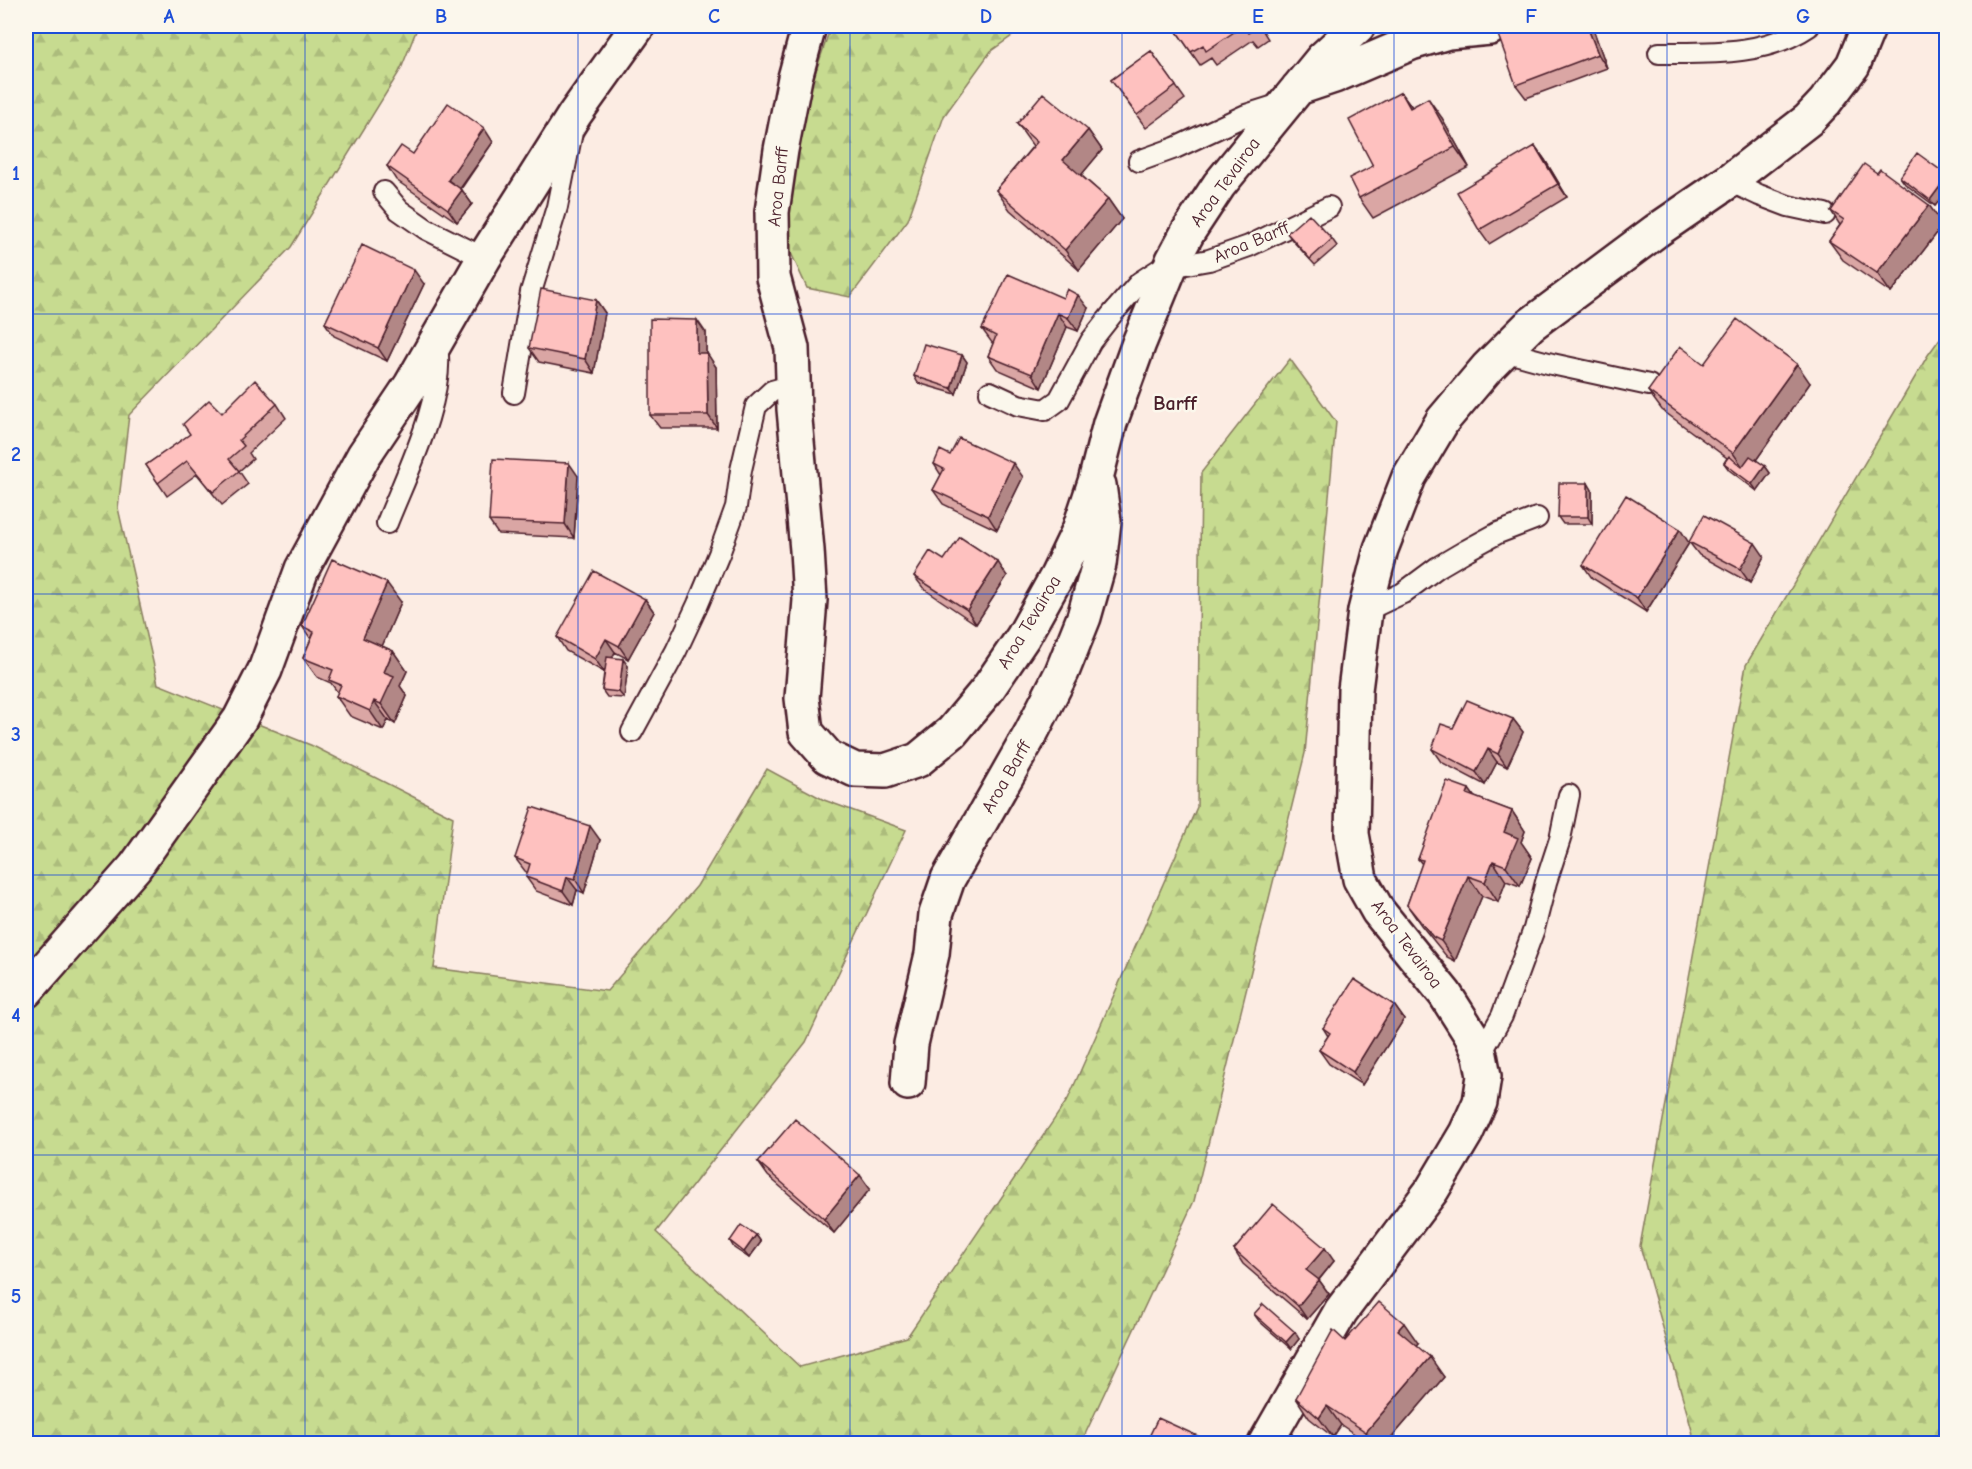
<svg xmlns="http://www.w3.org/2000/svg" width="1972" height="1469" font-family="'Comic Neue',sans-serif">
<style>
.forest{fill:url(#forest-firs);stroke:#887d5e;stroke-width:1.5}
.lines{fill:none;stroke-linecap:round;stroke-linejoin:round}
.service-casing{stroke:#4a1f2b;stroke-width:24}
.minor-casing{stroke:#4a1f2b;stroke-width:38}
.service{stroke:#fbf7ec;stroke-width:20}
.minor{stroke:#fbf7ec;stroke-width:33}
.wall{fill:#daa6a4;stroke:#4a1f2b;stroke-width:1.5}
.shaded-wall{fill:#b28786;stroke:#4a1f2b;stroke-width:1.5}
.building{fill:#fec1bf;stroke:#4a1f2b;stroke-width:1.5}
.grid{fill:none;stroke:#1d4ed8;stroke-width:1.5;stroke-opacity:0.55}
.labels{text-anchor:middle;stroke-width:5;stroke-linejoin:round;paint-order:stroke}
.street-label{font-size:18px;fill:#4a1f2b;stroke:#fbf7ec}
.neighbourhood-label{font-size:20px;font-weight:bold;fill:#4a1f2b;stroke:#fbf7ec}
.neatline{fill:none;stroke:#1d4ed8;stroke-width:2}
.grid-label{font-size:20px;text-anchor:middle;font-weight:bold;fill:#1d4ed8}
</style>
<defs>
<pattern id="forest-firs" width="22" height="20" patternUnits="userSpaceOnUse" patternTransform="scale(1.5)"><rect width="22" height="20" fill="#c7db90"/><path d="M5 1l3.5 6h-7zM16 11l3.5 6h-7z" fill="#acbc7c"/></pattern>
</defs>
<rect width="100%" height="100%" fill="#fcece3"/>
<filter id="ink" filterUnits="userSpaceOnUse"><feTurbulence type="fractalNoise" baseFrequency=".0167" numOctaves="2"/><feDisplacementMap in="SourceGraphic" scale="12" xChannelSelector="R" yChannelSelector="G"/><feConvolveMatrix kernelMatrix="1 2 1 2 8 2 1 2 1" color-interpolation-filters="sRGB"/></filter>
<g filter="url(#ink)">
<path class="forest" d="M26,26h392l-17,43 -110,178 -162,168 -11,93 40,176 155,62 140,71 -19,151 173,23 90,-105 70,-117 57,31 82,30 -100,212 -150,190 144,135 107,-30 161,-238 129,-292 4,-334 89,-114 46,63 -31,331 -111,448 -113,242h-1055z
M831,26h195l-35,25 -47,65 -36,104 -58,77 -43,-9 -26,-57 17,-107z
M1946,330v1113h-266l13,-9 -53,-188 106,-581 182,-310z"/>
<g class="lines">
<defs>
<path id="service" d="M1659,53c50,0 106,3 150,-27
M1139,161l36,-13 71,-33 38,-12
M1729,181l30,14 29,11 37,8
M384,192l15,18 27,19 58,29
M1170,267l39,-7 40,-14 80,-39
M1504,351l48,13 97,21
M990,392l28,13 27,5 14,-10 32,-59 22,-28 27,-31 31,-20
M514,393l17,-101 26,-85 15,-75
M387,523c19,-48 59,-127 50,-177
M1365,611l38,-18 35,-26 29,-17 31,-17 39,-15
M632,732l44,-81 22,-47 21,-50 17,-47 5,-37 15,-64 16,-15 22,-6
M1480,1055l22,-39 32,-87 12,-47 14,-43 9,-44"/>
<path id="minor" d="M809,26l-14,52 -14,72 -9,62 1,65 19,71 2,61 13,141 3,50 -8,98 4,34 22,25 27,13 30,1 33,-11 34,-28 35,-42 36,-53 34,-61 22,-46 16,-48 15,-59 29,-80 34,-83 15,-28 31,-47 103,-126 36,-33
M1298,88l36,-12 77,-33 37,-11 42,-4
M26,991l109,-124 105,-148 25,-49 37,-101 62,-114 47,-70 73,-127 91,-144 63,-88
M908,1083l3,-39 21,-90 4,-40 12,-35 82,-144 32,-63 22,-55 15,-53 5,-43 -5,-36
M1265,1444l76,-133 91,-121 34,-57 14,-31 4,-26 -4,-21 -9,-20 -26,-41 -67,-83 -18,-32 -8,-45 3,-144 10,-79 16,-62 28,-72 34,-57 44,-52 43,-43 126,-94 73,-50 79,-61 17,-18 28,-37 16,-39"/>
</defs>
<use href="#service" class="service-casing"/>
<use href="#minor" class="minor-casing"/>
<use href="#service" class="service"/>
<use href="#minor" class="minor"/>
</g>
<path class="wall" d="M1173,26h87l8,13 -10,7 -5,-6 -37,25 -5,-7 -11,7z
M1514,26h78l15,42 -81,30 -10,-13z
M1151,51l34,48 -39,29 -35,-48z
M1401,92l11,15 30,11 27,49 -96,51 -14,-20z
M1017,124l71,6 14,20 -21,25 27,24 14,20 -43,51 -69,-60 -14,-20 37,-44z
M493,142l-32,47 11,15 -15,18 -61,-42 -9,-14z
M1535,146l10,14 22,37 -78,47 -10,-14z
M1947,175v16l-12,15 -30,-22 -5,-7z
M1831,211l112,14 -52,68 -48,-33 -14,-19 11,-16z
M1287,233l45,6 5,7 -22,19 -23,-25z
M424,284l-37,77 -53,-25 -9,-13z
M596,300l9,13 -11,60 -55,-11 -10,-14z
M1088,308l-10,23 -11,-4 -26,61 -44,-19 -9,-13 5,-12 -11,-15z
M706,333v20l10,14 1,61h-57l-10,-13z
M962,355l5,7 -11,32 -38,-11 -4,-7z
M1704,364l106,19 -54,77 9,6 5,7 -13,18 -28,-21 -5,-7 3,-5 -65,-48 -14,-19z
M277,404l9,14 -37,35 4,6 -14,12 9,13 -26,21 -25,-31 -30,22 -21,-31 76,-52z
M950,455l73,22 -26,53 -54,-26 -10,-14 8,-15 -7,-11z
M578,476l-4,62 -76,-4 -9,-13z
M1588,483l4,7v34h-29l-5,-7z
M1689,542l75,14 -14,27 -51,-28z
M1689,543l-43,69 -54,-34 -9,-13z
M944,560l63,16 -31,48 -52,-35 -10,-13z
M645,599l9,13 -26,47 -13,-7 -3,6 16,8 -4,32 -17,-1 -5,-7 2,-18 -38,-21 -9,-14z
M401,602l-19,44 11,5 14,20 -7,15 7,10 -12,28 -7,-4 -5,10 -33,-14 -14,-20 2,-3 -7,-10 -14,-6 -14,-19 8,-19 -9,-13z
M1513,719l10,13 -16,35 -10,-5 -12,23 -44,-23 -9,-13 21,-21z
M1474,797l38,14 13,20 -4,11 11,16 -12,28 -14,-5 -8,21 -16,-6 -27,65 -8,-4 -26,-32 -14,-20 15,-41 -4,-5z
M600,840l-16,53 -7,-3 -4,15 -37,-14 -10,-14 2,-4 -3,-2 -10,-13z
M1394,1005l10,14 -42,66 -33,-21 -10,-14 9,-14 -5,-8z
M758,1162l112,27 -36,44 -66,-57z
M756,1235l5,7 -12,16 -15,-10 -4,-7z
M1234,1250l100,11 -15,19 10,14 -22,25 -64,-55z
M1254,1314l45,25 -8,10 -32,-28z
M1345,1341l73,2 -2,2 28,32 -57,66h-19l-27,-18 -8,12 -24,-19 -13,-20z"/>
<path class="shaded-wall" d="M1587,26h5l15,42 -9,-14z
M1401,92l14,19 -5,-3z
M1428,98l14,20 27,49 -14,-20z
M484,128l9,14 -36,51 -9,-13z
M1088,130l14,20 -25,30 -14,-20z
M1535,146l10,14 22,37 -9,-13z
M1947,177v14l-12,15 -5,-6z
M462,190l10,14 -15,18 -9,-13z
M1108,199l14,20 -43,51 -14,-20z
M1929,205l14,20 -52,68 -14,-20z
M414,270l10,14 -37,77 -9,-13z
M1078,295l10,13 -10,23 -10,-13z
M596,300l9,13 -11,60 -9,-14z
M1058,313l9,14 -26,61 -9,-14z
M697,320l9,13v34l-9,-14z
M707,353l9,14 1,61 -9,-13z
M962,355l5,7 -11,32 -5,-6z
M1797,364l13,19 -63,90 -14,-20z
M569,463l9,13 -4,62 -9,-14z
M1013,463l10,14 -26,53 -9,-14z
M1765,466l5,7 -13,18 -5,-7z
M1588,483l4,7v34l-4,-7z
M1680,529l9,14 -43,69 -9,-14z
M1755,543l9,13 -14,27 -10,-14z
M998,562l9,14 -31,48 -9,-14z
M387,583l14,19 -24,56 -14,-20z
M645,599l9,13 -26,47 -9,-13z
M606,639l9,13 -11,20 -9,-13z
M393,651l14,20 -7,15 7,10 -12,28 -14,-20 3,-32z
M623,659l5,7 -4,32 -5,-6z
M374,701l14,19 -5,10 -13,-19z
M1513,719l10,13 -16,35 -9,-13z
M1488,749l9,13 -12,23 -9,-13z
M1469,789l14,20 -16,-15z
M1512,811l13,20 -4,11 11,16 -12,28 -14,-20 -2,-34z
M590,826l10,14 -16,53 -9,-14z
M1493,861l13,20 -8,21 -13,-20z
M1468,876l14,20 -27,65 -14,-20z
M567,877l10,13 -4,15 -10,-14z
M1394,1005l10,14 -42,66 -9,-13z
M860,1175l10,14 -36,44 -10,-14z
M756,1235l5,7 -12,16 -5,-6z
M1325,1248l9,13 -18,22 -10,-13z
M1319,1280l10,14 -22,25 -9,-13z
M1404,1323l14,20 -6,7 -14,-20z
M1295,1332l4,7 -8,10 -5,-7z
M1430,1357l14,20 -57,66h-13l-8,-11z
M1327,1406l14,19 -8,12 -14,-19z"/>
<path class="building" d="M1173,26h86l-11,7 -5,-7 -37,25 -3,-6 -12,7z
M1514,26h73l11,28 -82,31 -19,-53z
M1151,51l25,35 -39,29 -26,-35z
M1401,92l9,16 18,-10 27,49 -96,51 -10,-20 24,-12 -24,-46z
M1043,93l45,37 -25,30 45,39 -43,51 -69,-60 41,-48 -20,-18z
M448,103l36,25 -36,52 14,10 -14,19 -61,-43 14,-20 12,8z
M1535,146l23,38 -79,46 -22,-38z
M1917,153l30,22v2l-17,23 -30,-23z
M1864,164l13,9 3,-4 49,36 -52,68 -48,-32 15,-21 -13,-9z
M1309,214l23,25 -22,20 -23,-26z
M362,245l52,25 -36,78 -53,-25z
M1008,274l55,24 4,-9 11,6 -10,23 -10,-5 -26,61 -44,-18 8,-20 -14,-7z
M541,289l55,11 -11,59 -56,-11z
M650,319l47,1v33h10l1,62h-58z
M1737,319l60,45 -64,89 -85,-62 32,-45 24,18z
M924,344l38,11 -11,33 -37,-12z
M255,380l22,24 -38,36 5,6 -15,13 10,12 -26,21 -26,-31 -29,22 -12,-18 44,-31 -7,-10 26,-24 13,13z
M959,438l54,25 -25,53 -55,-26 11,-21 -10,-5 6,-14 10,5z
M1729,456l13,11 8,-11 15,10 -13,18 -28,-21z
M493,459l76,4 -4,61 -76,-3z
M1559,483h29v34h-30z
M1626,495l54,34 -43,69 -54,-33z
M1704,515l51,28 -15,26 -51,-27z
M960,537l38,25 -31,48 -53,-34 16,-25 14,9z
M332,559l55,24 -24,55 30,13 -9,21 10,4 -13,28 -7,-3 -4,10 -34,-15 5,-11 -12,-5 4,-10 -30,-12 11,-26 -12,-6z
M594,571l51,28 -26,47 -13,-7 -11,20 -38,-22z
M607,657l16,2 -4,33 -17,-2z
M1467,700l46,19 -15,35 -10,-5 -12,23 -44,-23 9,-25 12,4z
M1447,781l22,8 -2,5 45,17 -8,21 14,6 -12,28 -13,-5 -8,21 -17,-6 -27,65 -8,-4 -26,-32 16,-45 -5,-1z
M532,807l58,19 -15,53 -8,-2 -4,14 -37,-14 4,-13 -15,-6z
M1354,979l40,26 -41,67 -34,-22 11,-17 -7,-5z
M795,1119l65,56 -36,44 -66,-57z
M1273,1204l52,44 -19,22 13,10 -21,26 -64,-56z
M741,1225l15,10 -12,17 -14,-11z
M1379,1302l25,21 -6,7 32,27 -64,75 -39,-26 -8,12 -23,-20 37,-68 12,11z
M1263,1304l32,28 -9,10 -32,-28z
M1158,1418l55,25h-67z"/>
</g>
<path class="grid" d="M305,26v1418M578,26v1418M850,26v1418M1122,26v1418M1394,26v1418M1667,26v1418M26,314h1920M26,594h1920M26,875h1920M26,1155h1920"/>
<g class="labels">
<g class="street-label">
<text transform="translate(1225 182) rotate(-54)" y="6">Aroa Tevairoa</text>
<text transform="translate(778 187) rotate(-84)" y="6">Aroa Barff</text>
<text transform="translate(1251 242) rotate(-23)" y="6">Aroa Barff</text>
<text transform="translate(1029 622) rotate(-59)" y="6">Aroa Tevairoa</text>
<text transform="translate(1006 777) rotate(-60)" y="6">Aroa Barff</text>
<text transform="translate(1407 944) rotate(53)" y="6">Aroa Tevairoa</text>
</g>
<g class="neighbourhood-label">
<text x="1175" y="410">Barff</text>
</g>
</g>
<rect width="1972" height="1469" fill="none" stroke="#fbf7ec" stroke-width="66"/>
<rect x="33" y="33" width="1906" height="1403" class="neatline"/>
<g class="grid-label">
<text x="169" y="23">A</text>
<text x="441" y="23">B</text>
<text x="714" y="23">C</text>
<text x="986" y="23">D</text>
<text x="1258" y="23">E</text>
<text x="1531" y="23">F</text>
<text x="1803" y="23">G</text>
<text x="16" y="180">1</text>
<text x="16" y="461">2</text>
<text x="16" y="741">3</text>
<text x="16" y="1022">4</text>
<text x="16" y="1303">5</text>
</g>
</svg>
